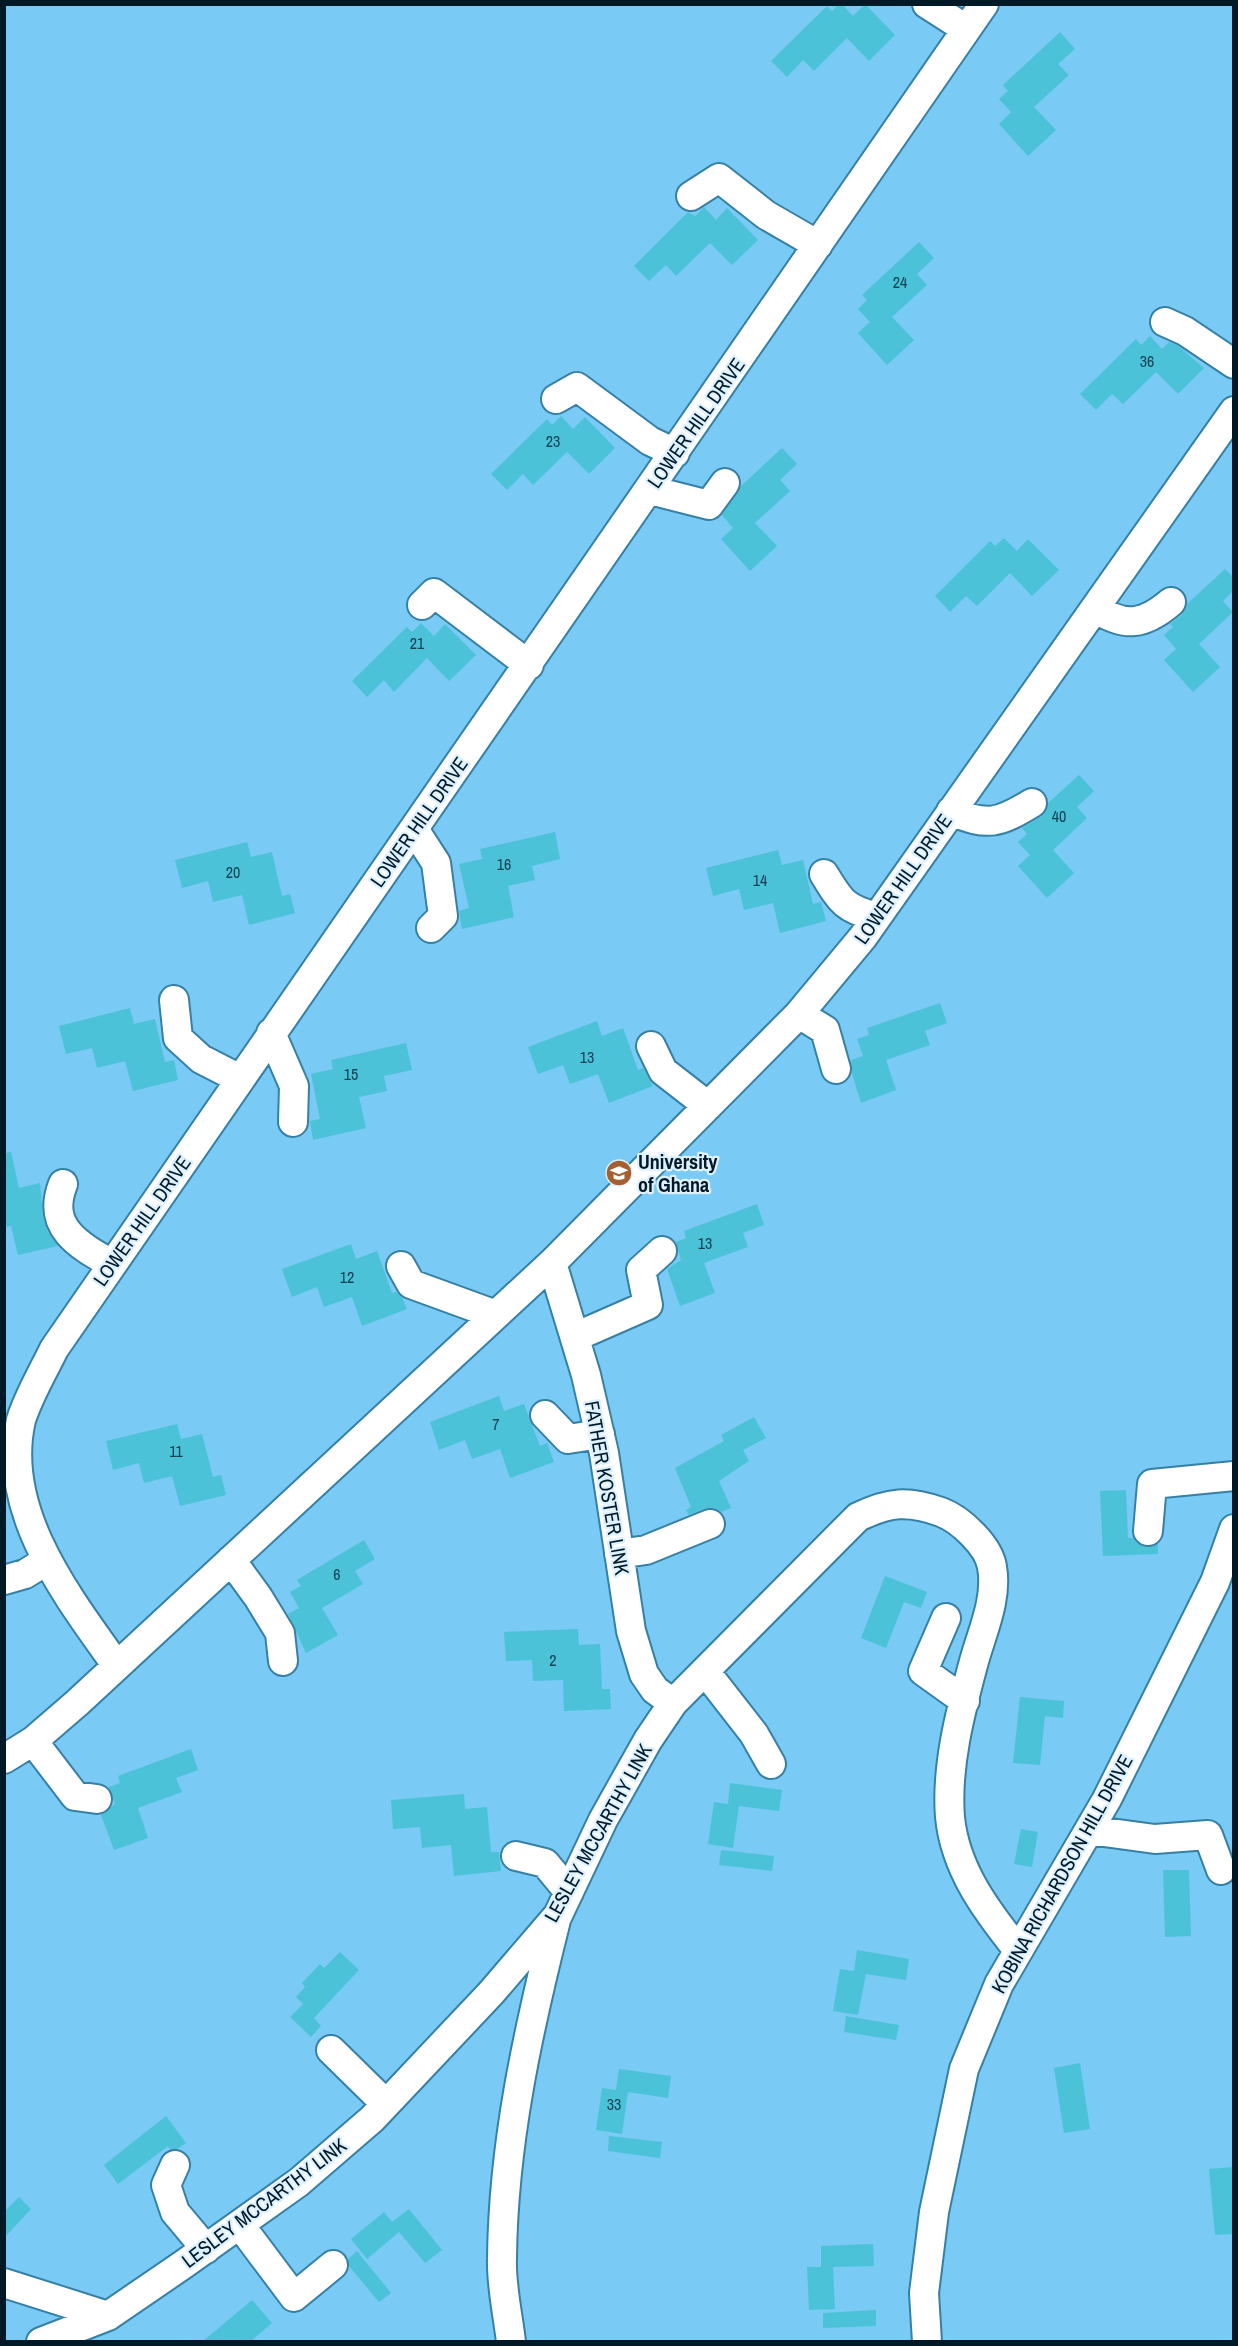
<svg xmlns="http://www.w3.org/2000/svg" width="1238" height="2346" font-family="'Archivo Narrow',sans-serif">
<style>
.built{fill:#79caf4}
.building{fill:#4cc2d9}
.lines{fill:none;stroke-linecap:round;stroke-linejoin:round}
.minor-casing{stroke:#3680a5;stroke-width:32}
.minor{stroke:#fff;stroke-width:28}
.labels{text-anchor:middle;stroke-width:4.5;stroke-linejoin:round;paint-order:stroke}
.number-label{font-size:16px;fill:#134354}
.street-label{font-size:20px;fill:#001927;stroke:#dcf0fd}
.poi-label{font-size:20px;font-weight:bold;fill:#001927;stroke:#dcf0fd;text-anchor:start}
</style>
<rect width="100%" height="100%" fill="#8dd7ff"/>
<path class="built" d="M5,5h1228v2336h-1228z"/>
<path class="building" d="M839,4h3l11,12 12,-12 30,31 -26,26 -22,-23 -33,33 -11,-11 -16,17 -16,-16 56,-55 5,5z
M1060,32l15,17 -17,15 11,11 -35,32 22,23 -28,26 -29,-32 12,-12 -12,-13 9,-8 -5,-6z
M704,207l12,13 11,-12 31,32 -26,25 -22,-22 -34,33 -10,-11 -17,16 -15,-15 54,-54 7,4z
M919,242l15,16 -17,16 10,11 -35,32 22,23 -27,25 -29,-32 12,-11 -12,-13 9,-9 -5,-5z
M1150,336l12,13 7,-7 8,3 27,23 -26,26 -22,-22 -33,32 -11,-10 -16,16 -16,-16 56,-55 5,6z
M561,416l12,13 12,-12 30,31 -26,26 -22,-22 -34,33 -10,-11 -16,16 -16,-16 56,-55 5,6z
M782,448l15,16 -17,16 10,11 -35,32 22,23 -27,25 -29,-32 12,-11 -11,-13 19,-29z
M1004,538l13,13 11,-12 31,31 -27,26 -22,-23 -33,33 -11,-10 -16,16 -15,-16 55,-55 5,5z
M1225,569l8,8v14l-10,10 10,11 -34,32 21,23 -27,25 -29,-32 12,-11 -12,-14 9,-8 -3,-3 12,-9 5,-11z
M421,623l13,13 11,-12 31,31 -27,26 -22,-23 -33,34 -10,-12 -17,17 -15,-16 55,-54 5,5z
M1079,775l15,16 -17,16 10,11 -34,32 21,23 -27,25 -29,-32 12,-11 -12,-13 9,-8 -5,-6 19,-11 7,-14z
M555,832l5,27 -28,7 3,14 -27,6 6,31 -52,12 -3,-18 10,-3 -10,-44 23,-5 -2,-10z
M247,842l4,15 21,-5 10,44 8,-2 5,19 -46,12 -7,-30 -29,7 -5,-21 -26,7 -7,-28z
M778,850l4,15 21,-5 10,44 8,-2 5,19 -46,12 -7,-30 -29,7 -5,-21 -26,7 -7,-28z
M940,1003l7,20 -22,8 5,14 -44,15 10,30 -35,13 -9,-29 -1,-14 12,-4 -6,-17 12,-4 -2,-7z
M130,1008l4,16 21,-5 10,43 9,-2 4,20 -45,11 -8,-30 -28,7 -5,-20 -26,6 -7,-28z
M597,1021l5,15 21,-8 15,42 5,-2 10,18 -44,17 -11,-29 -28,10 -7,-19 -25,9 -10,-27z
M406,1043l6,27 -28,6 3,15 -28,6 7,31 -53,12 -3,-19 10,-2 -9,-45 22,-5 -2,-9z
M11,1152l8,36 21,-5 3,34 5,15 10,14 -40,9 -7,-29 -7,1v-74z
M757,1204l7,21 -21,8 5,14 -44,16 11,30 -35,13 -13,-37 14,-9 -5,-18 10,-4 -2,-7z
M351,1244l5,15 21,-8 15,42 4,-1 6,5 5,12 -45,17 -10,-29 -28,10 -7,-20 -25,10 -10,-28z
M499,1396l5,15 20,-7 16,42 7,-3 7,19 -44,16 -10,-29 -28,10 -7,-19 -26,10 -9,-28z
M754,1417l12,21 -23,12 6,11 -30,20 12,27 -10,4 -8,-4 -9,1 -15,6 -3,-5 5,-3 -16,-39 49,-27 -3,-6z
M177,1424l4,15 21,-5 11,43 8,-2 5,20 -46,11 -8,-30 -28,7 -5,-20 -26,7 -7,-29z
M1126,1490l2,48h5l13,9 12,-3v10l-55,2 -3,-65z
M364,1540l11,19 -20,12 8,13 -41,24 16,27 -32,18 -18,-39 11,-6 -9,-16 11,-6 -4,-6z
M885,1576l42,16 -6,16 -17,-6 -18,46 -25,-10z
M578,1629l1,16 21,-1 2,45h8l1,20 -47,2 -1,-31 -30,1 -1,-21 -26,1 -2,-29z
M1020,1697l44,4 -1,17 -18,-2 -5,49 -27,-2z
M191,1749l7,21 -22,8 6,14 -44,16 10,30 -34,12 -13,-35 14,-11 -6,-17 11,-4 -2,-7z
M730,1783l52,7 -3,21 -40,-5 -6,42 -25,-4 6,-42 14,2z
M464,1794l1,15 22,-2 4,45h8l2,19 -47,5 -3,-31 -29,3 -2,-21 -27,2 -2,-29z
M1021,1829l17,3 -6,35 -18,-3z
M721,1850l53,6 -2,15 -53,-6z
M1163,1870h26l2,66 -26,1z
M857,1950l52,9 -3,21 -40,-6 -8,41 -25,-4 7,-42 14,2z
M340,1952l19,18 -45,48 7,8 -10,11 -21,-20 13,-13 -7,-7 9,-10 -3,-4 18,-19 4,4z
M846,2016l53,9 -3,15 -52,-8z
M1080,2063l10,66 -26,4 -10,-65z
M619,2069l52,7 -3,22 -40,-6 -6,42 -26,-4 6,-42 14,2z
M166,2116l20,27 -9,6 -6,1 -3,-4 -50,38 -14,-19z
M609,2136l53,6 -2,16 -52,-7z
M1233,2167v67l-18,1 -6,-66z
M19,2197l12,12 -27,29v-26z
M409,2209l33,41 -17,13 -26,-31 -32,27 -16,-20 33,-27 8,10z
M873,2244l1,22 -41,1 2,42 -26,1 -2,-43h14v-21z
M357,2251l34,42 -12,9 -30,-36 -1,-7z
M252,2300l20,23 -22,19h-48z
M876,2310v16l-53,2v-15z"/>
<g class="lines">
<defs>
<path id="minor" d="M927,4l39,25
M691,196l28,-18 47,37 52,30
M1165,322l20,9 49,33
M556,399l21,-12 73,54 25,12
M650,490l59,15 16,-22
M422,605l12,-12 95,72
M1095,608c30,20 49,17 76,-6
M951,811c37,16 48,12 81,-8
M414,829l22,34 7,53 -12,12
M824,874c17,28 21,35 53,43
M174,1000l4,38 23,21 39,20
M799,1014l26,16 11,39
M271,1033l23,53 -1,36
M651,1046l12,25 45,35
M63,1184c-17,43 15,61 49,80
M552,1263l34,112 18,78 27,178 13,43 11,16 18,13
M401,1266l10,18 85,31
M575,1337l73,-32 -7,-35 21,-19
M545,1415l23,24 32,-5
M1148,1531l4,-47 82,-8
M619,1554l27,-4 64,-26
M231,1560l27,37 22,36 3,28
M4,1580l21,-6 21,-13
M946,1618l-23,53 42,30
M117,1666c-49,-69 -117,-155 -96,-246 8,-25 22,-48 33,-71l930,-1345
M705,1671l49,63 17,30
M33,1741l42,55 22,3
M4,1759l29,-18 44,-38 475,-440 247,-249 64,-77 371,-526
M1089,1830l66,9 53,-4 13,35
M516,1856l29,7 24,29
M331,2050l55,54
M175,2165l-9,20 9,27 31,37
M240,2225l54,72 39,-32
M4,2283l104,33
M41,2342l67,-26 76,-52 115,-82 73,-63 119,-126 67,-78 45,-95 45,-80 25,-37 185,-186c31,-15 50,-17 83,-5 19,7 48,34 51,55 6,33 -11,67 -19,98 -13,48 -27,102 -23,152 5,52 36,93 67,132
M511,2342c-3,-27 -10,-56 -9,-83 1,-115 26,-228 54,-339
M927,2342l-3,-49 10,-81 30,-143 35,-85 108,-185 108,-217 19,-53"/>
</defs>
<use href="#minor" class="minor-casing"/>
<use href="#minor" class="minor"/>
</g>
<defs>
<symbol id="university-disc" viewBox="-11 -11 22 22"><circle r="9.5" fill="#a46030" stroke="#dcf0fd"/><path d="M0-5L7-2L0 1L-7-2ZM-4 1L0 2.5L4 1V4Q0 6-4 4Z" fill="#fff"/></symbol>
</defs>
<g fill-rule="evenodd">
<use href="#university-disc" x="604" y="1158" width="30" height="30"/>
</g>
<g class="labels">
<g class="number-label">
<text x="900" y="288">24</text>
<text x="1147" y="367">36</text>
<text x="553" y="447">23</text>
<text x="417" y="649">21</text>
<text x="1059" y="822">40</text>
<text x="504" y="870">16</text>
<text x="233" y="878">20</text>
<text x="760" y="886">14</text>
<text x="587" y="1063">13</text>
<text x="351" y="1080">15</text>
<text x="705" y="1249">13</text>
<text x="347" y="1283">12</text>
<text x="496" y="1430">7</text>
<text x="176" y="1457">11</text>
<text x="337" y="1580">6</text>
<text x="553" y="1666">2</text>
<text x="614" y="2110">33</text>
</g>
<g class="street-label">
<text transform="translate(696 423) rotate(-55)" y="7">LOWER HILL DRIVE</text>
<text transform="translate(419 822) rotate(-55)" y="7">LOWER HILL DRIVE</text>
<text transform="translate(903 879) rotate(-55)" y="7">LOWER HILL DRIVE</text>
<text transform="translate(142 1221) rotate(-55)" y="7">LOWER HILL DRIVE</text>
<text transform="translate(607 1488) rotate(80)" y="7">FATHER KOSTER LINK</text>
<text transform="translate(598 1833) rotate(-61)" y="7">LESLEY MCCARTHY LINK</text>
<text transform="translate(1062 1874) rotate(-61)" y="7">KOBINA RICHARDSON HILL DRIVE</text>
<text transform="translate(264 2203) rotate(-37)" y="7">LESLEY MCCARTHY LINK</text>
</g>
<g class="poi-label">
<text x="638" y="1169">University<tspan x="638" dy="23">of Ghana</tspan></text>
</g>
</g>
<rect width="1238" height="2346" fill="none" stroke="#001927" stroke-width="12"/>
</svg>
